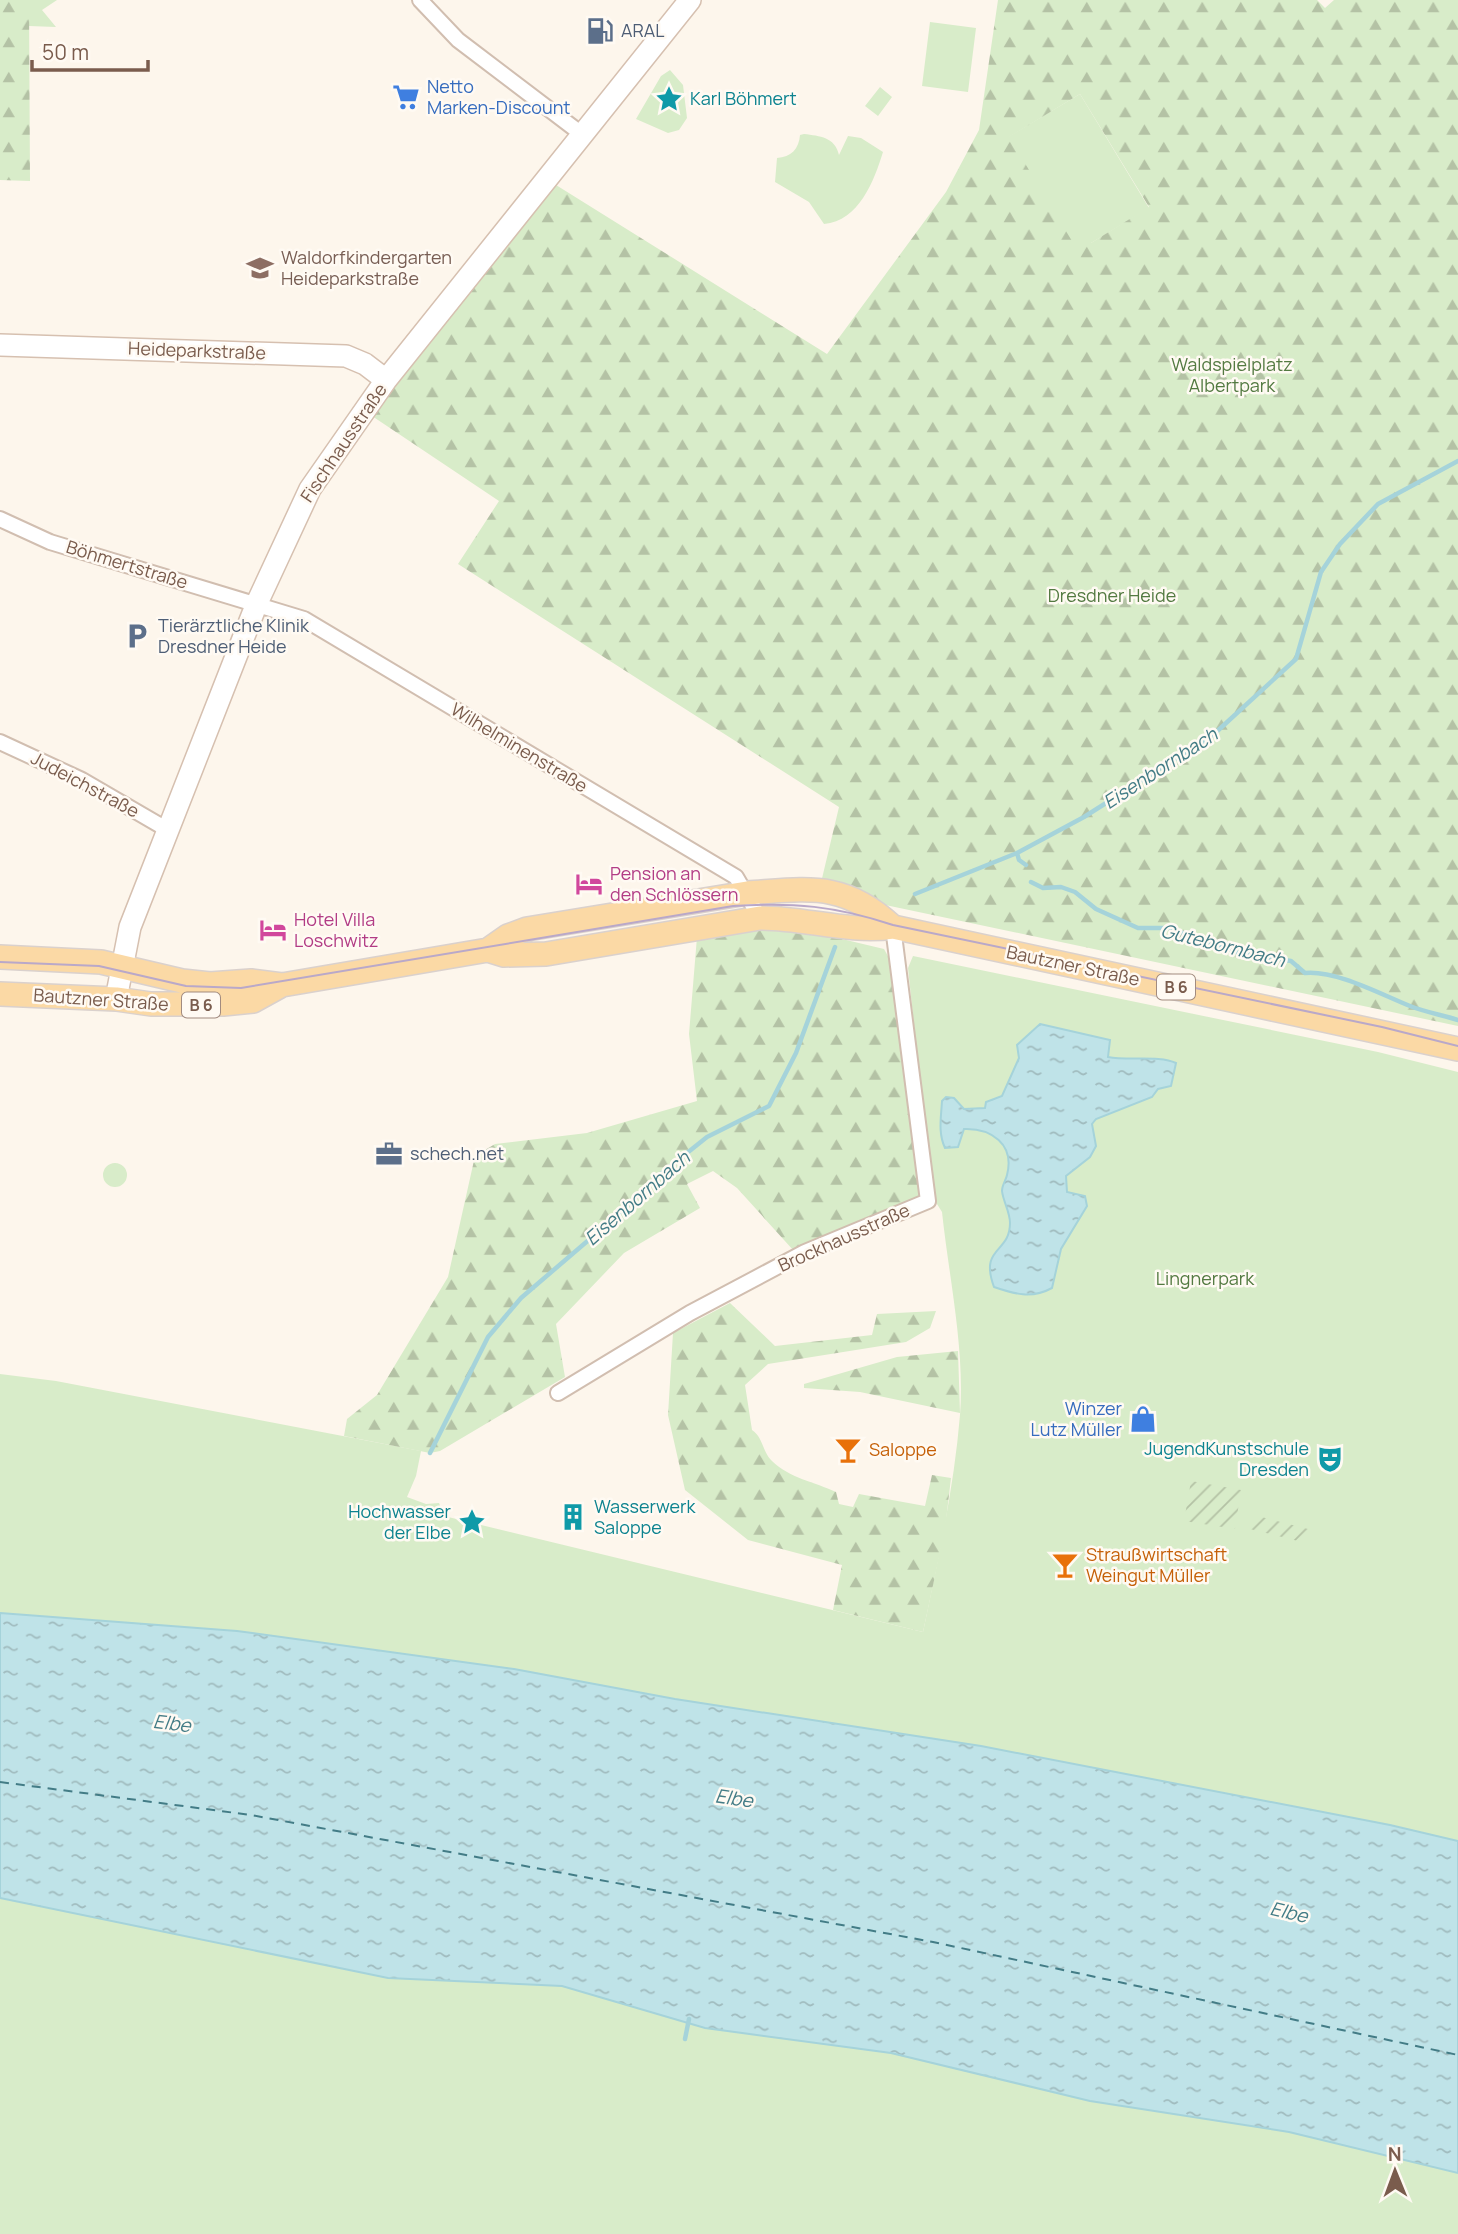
<svg xmlns="http://www.w3.org/2000/svg" width="1458" height="2234" font-family="Manrope,sans-serif">
<style>
.green{fill:#d8ecc9}
.forest{fill:url(#forest-firs);fill-rule:evenodd}
.garden{fill:url(#garden-furrows)}
.water{fill:url(#water-ripples);stroke:#a5d3da;stroke-width:2}
.lines{fill:none;stroke-linecap:round;stroke-linejoin:round}
.stream{stroke:#a5d3da;stroke-width:4.5}
.ferry{stroke:#437c86;stroke-width:2;stroke-dasharray:9 7;stroke-linecap:butt}
.street-casing{stroke:#d1beb0;stroke-width:18}
.secondary-casing{stroke:#d6c0b0;stroke-width:24}
.primary-casing{stroke:#dad1cd;stroke-width:26}
.street{stroke:#fff;stroke-width:14}
.secondary{stroke:#fff;stroke-width:21}
.primary{stroke:#fbd9a5;stroke-width:23}
.tram{stroke:#b9a8c9;stroke-width:2}
.labels{text-anchor:middle;stroke-width:5;stroke-linejoin:round;paint-order:stroke}
.shield{fill:#fffaf3;stroke:#a28b7f;stroke-width:2}
.shield-label{font-size:16px;font-weight:bold;fill:#7a5c4d}
.service-label{font-size:18px;fill:#4e5e75;stroke:#fffaf3;text-anchor:start}
.shop-label{font-size:18px;fill:#366cbe;stroke:#fffaf3;text-anchor:start}
.culture-label{font-size:18px;fill:#0d838f;stroke:#fffaf3;text-anchor:start}
.education-label{font-size:18px;fill:#785e54;stroke:#fffaf3;text-anchor:start}
.street-label{font-size:18px;fill:#7a5c4d;stroke:#fffaf3}
.park-label{font-size:18px;fill:#537a41;stroke:#fffaf3}
.hotel-label{font-size:18px;fill:#b23c85;stroke:#fffaf3;text-anchor:start}
.food-label{font-size:18px;fill:#c56008;stroke:#fffaf3;text-anchor:start}
.water-label{font-size:19px;font-style:italic;fill:#437c86;stroke:#fffaf3}
</style>
<defs>
<pattern id="forest-firs" width="22" height="20" patternUnits="userSpaceOnUse" patternTransform="scale(1.75)"><rect width="22" height="20" fill="#d8ecc9"/><path d="M5 1l3.5 6h-7zM16 11l3.5 6h-7z" fill="#b4c2a5"/></pattern>
<pattern id="garden-furrows" width="10" height="10" patternUnits="userSpaceOnUse" patternTransform="scale(1.75)"><rect width="10" height="10" fill="#d8ecc9"/><path d="M-1 1l2-2M0 10L10 0M9 11l2-2" fill="none" stroke="#b4c2a5"/></pattern>
<pattern id="water-ripples" width="26" height="14" patternUnits="userSpaceOnUse" patternTransform="scale(1.75)"><rect width="26" height="14" fill="#bfe3e8"/><path d="M2 4q2-2 4 0t4 0M15 11q2-2 4 0t4 0" fill="none" stroke="#a0bbbe"/></pattern>
</defs>
<rect width="100%" height="100%" fill="#fdf6ec"/>
<path class="green" d="M29,0h28l-15,10 14,17 -27,-1z
M930,22l46,6 -8,64 -46,-6z
M670,70l13,15 4,33 -8,12 -11,3 -32,-14 25,-43z
M880,87l12,10 -14,19 -13,-10z
M1080,94l69,114 -58,35 104,204 -187,-310z
M804,134c16,2 31,3 35,21l9,-19 13,2 22,14c-9,29 -24,69 -59,72l-15,-22 -34,-20 2,-24c14,-1 22,-9 23,-23z
M913,956l465,96 80,20v769l-68,-16 -409,-79 -306,-47 -161,-30 -277,-38 -237,-18v-239l56,7 365,70 -5,25 -9,21 19,7 13,-1 5,13 479,116c15,-72 31,-144 37,-217 5,-66 -11,-137 -18,-203l-10,-16 -24,-228z
M103 1175a12 12 0 1 1 24 0a12 12 0 1 1-24 0Z
M0,1898l388,80 174,8 143,42 186,25 199,48 199,31 169,41v61h-1458z"/>
<path class="forest" d="M0,0h29l1,181 -30,-1z
M998,0h319l8,8 9,-8h124v1026l-639,-135 20,-84 -381,-243 41,-63 -127,-85 184,-231 271,169 119,-162 33,-62zM1080,94l69,113 -71,44 -69,-114z
M754,928l67,6 63,15 9,16 28,231 -127,55 -57,-63 -24,-17 -26,13 13,24 -76,45 -68,71 9,53 -125,74 -10,2 -86,-17 3,-17 30,-24 71,-118 27,-121 20,-12 92,-11 110,-32 -8,-67 8,-97z
M730,1303l45,43 97,-11 5,-21 59,-3 -6,17 -24,14 -138,22 -23,21 7,45c11,7 10,21 20,31 17,17 43,21 64,31l3,12 14,3 6,-13 66,12 7,-31 19,3 -6,51 -22,103 -90,-22 9,-45 -94,-25 -63,-50 -17,-75 5,-82z
M958,1351l2,62 -100,-21 -56,-4v-4l93,-27z"/>
<path class="garden" d="M1191,1481l50,9 -6,39 -51,-8z
M1254,1515l54,14 -2,14 -56,-14z"/>
<path class="water" d="M1040,1024l70,16 -2,17c21,4 51,-2 68,6l-5,23 -13,3 -6,8 -56,22 -4,5 4,22 -6,11 -24,19 1,16 18,4 2,10 -26,43 -9,39c-20,11 -38,6 -58,-1 -15,-41 16,-33 16,-64 0,-11 -7,-22 -8,-32 0,-6 4,-11 5,-16 8,-31 -16,-47 -43,-46l-6,18 -13,1c-7,-15 -4,-30 -3,-47l4,-4 8,1 10,11 21,-1 1,-6 16,-6 17,-38 -2,-13z
M0,1613l237,18 277,38 161,30 306,47 409,79 68,16v332l-169,-41 -199,-31 -199,-48 -186,-25 -143,-42 -174,-8 -388,-80z"/>
<g class="lines">
<path class="stream" d="M1017,853l2,7 7,5
M1031,882l12,6 18,-1 14,5 21,17 42,19h31l70,25 52,8 14,12c31,-3 75,21 105,33 15,6 32,9 48,14
M915,894l102,-41 67,-36 129,-82 83,-76 25,-87 19,-28 38,-40 80,-43
M430,1453l58,-116 33,-39 84,-72 52,-49 50,-40 62,-31 27,-53 39,-106
M685,2039l4,-20"/>
<path class="ferry" d="M0,1782l251,33 682,127 525,113"/>
<defs>
<path id="street" d="M420,0l38,40 125,95
M0,519l50,23 254,77 432,258 24,41
M0,742l82,38 86,50
M558,1393l132,-80 115,-61 123,-51 -35,-274"/>
<path id="secondary" d="M0,345l346,11 19,8 21,16
M116,999l14,-72 127,-324 53,-114 76,-109 304,-380"/>
<path id="primary" d="M488,950l20,-14 19,-7 220,-36c62,-4 97,-12 146,34
M0,957l101,5 81,19 28,3 41,-3 31,4
M0,994l116,5 35,5h72l30,-3 29,-16 206,-35 16,5 42,-1 214,-36c45,0 88,15 133,9l565,122"/>
</defs>
<use href="#street" class="street-casing"/>
<use href="#secondary" class="secondary-casing"/>
<use href="#primary" class="primary-casing"/>
<use href="#street" class="street"/>
<use href="#secondary" class="secondary"/>
<use href="#primary" class="primary"/>
<path class="tram" d="M0,962l99,4 87,20 55,2 492,-82c60,-4 103,0 160,19l489,102 76,19"/>
</g>
<defs>
<symbol id="fuel-bare" viewBox="-9 -9 18 18"><path d="M-5.5-6h7V0h2V4h1.3V-2.5L3-4.5l.8-.8L6-3V5H2.5V1h-1V6h-7ZM-4.2-4.7v3.2H.2V-4.7Z" fill="#5c6f8a" stroke="#fffaf3" stroke-width="2.5" paint-order="stroke"/></symbol>
<symbol id="supermarket-bare" viewBox="-9 -9 18 18"><path d="M-6-5.5h2.5l.6 2H6L4.5 2H-2.5L-4.4-4H-6ZM-1.5 3.2a1.3 1.3 0 1 0 .1 0ZM3 3.2a1.3 1.3 0 1 0 .1 0Z" fill="#3f7fe0" stroke="#fffaf3" stroke-width="2.5" paint-order="stroke"/></symbol>
<symbol id="sight-bare" viewBox="-9 -9 18 18"><path d="M0-6L1.8-2.2L6-1.7L2.9 1.2L3.7 5.4L0 3.3L-3.7 5.4L-2.9 1.2L-6-1.7L-1.8-2.2Z" fill="#0f9aa8" stroke="#fffaf3" stroke-width="2.5" paint-order="stroke"/></symbol>
<symbol id="school-bare" viewBox="-9 -9 18 18"><path d="M0-5L7-2L0 1L-7-2ZM-4 1L0 2.5L4 1V4Q0 6-4 4Z" fill="#8d6e63" stroke="#fffaf3" stroke-width="2.5" paint-order="stroke"/></symbol>
<symbol id="parking-bare" viewBox="-9 -9 18 18"><path d="M-3.5-5.5H1a3.5 3.5 0 0 1 0 7H-1V5.5H-3.5ZM-1-3.4V-.6H.8a1.4 1.4 0 0 0 0-2.8Z" fill="#5c6f8a" stroke="#fffaf3" stroke-width="2.5" paint-order="stroke"/></symbol>
<symbol id="hotel-bare" viewBox="-9 -9 18 18"><path d="M-6-4.5h1.5V1H6V5H4.5V3h-9V5H-6ZM-4 0a1.8 1.8 0 1 1 3.6 0ZM.5 0V-2.5h3Q6-2.5 6 0Z" fill="#d1479c" stroke="#fffaf3" stroke-width="2.5" paint-order="stroke"/></symbol>
<symbol id="office-bare" viewBox="-9 -9 18 18"><path d="M-6-3h4V-5.5h4V-3h4V5H-6ZM-1-4.5V-3h2v-1.5ZM-6 0V1H6V0Z" fill="#5c6f8a" stroke="#fffaf3" stroke-width="2.5" paint-order="stroke"/></symbol>
<symbol id="shop-bare" viewBox="-9 -9 18 18"><path d="M-5-2.5h2.3a2.7 3.5 0 0 1 5.4 0H5L5.5 6h-11ZM-1.5-2.5h3a1.5 2.3 0 0 0-3 0Z" fill="#3f7fe0" stroke="#fffaf3" stroke-width="2.5" paint-order="stroke"/></symbol>
<symbol id="bar-bare" viewBox="-9 -9 18 18"><path d="M-6-5H6L.8 .8V4.5H3.5V6h-7V4.5H-.8V.8Z" fill="#e8710a" stroke="#fffaf3" stroke-width="2.5" paint-order="stroke"/></symbol>
<symbol id="theatre-bare" viewBox="-9 -9 18 18"><path d="M-5-5.5Q0-4 5-5.5V0Q5 5 0 6Q-5 5-5 0ZM-3.3-2.5H-1v1.5H-3.3ZM1-2.5H3.3v1.5H1ZM-2.8 1Q0 5.5 2.8 1Z" fill="#0f9aa8" stroke="#fffaf3" stroke-width="2.5" paint-order="stroke"/></symbol>
<symbol id="building-bare" viewBox="-9 -9 18 18"><path d="M-4-6H4V6H1V3H-1V6H-4ZM-2.5-4.3h1.7v1.8h-1.7ZM.8-4.3h1.7v1.8H.8ZM-2.5-1h1.7V.8h-1.7ZM.8-1h1.7V.8H.8Z" fill="#0f9aa8" stroke="#fffaf3" stroke-width="2.5" paint-order="stroke"/></symbol>
</defs>
<g fill-rule="evenodd">
<use href="#fuel-bare" x="581" y="12" width="38" height="38"/>
<use href="#supermarket-bare" x="387" y="78" width="38" height="38"/>
<use href="#sight-bare" x="650" y="80" width="38" height="38"/>
<use href="#school-bare" x="241" y="249" width="38" height="38"/>
<use href="#parking-bare" x="118" y="617" width="38" height="38"/>
<use href="#hotel-bare" x="570" y="865" width="38" height="38"/>
<use href="#hotel-bare" x="254" y="911" width="38" height="38"/>
<use href="#office-bare" x="370" y="1135" width="38" height="38"/>
<use href="#shop-bare" x="1124" y="1400" width="38" height="38"/>
<use href="#bar-bare" x="829" y="1431" width="38" height="38"/>
<use href="#theatre-bare" x="1311" y="1440" width="38" height="38"/>
<use href="#building-bare" x="554" y="1498" width="38" height="38"/>
<use href="#sight-bare" x="453" y="1503" width="38" height="38"/>
<use href="#bar-bare" x="1046" y="1546" width="38" height="38"/>
</g>
<g class="labels">
<g class="shield">
<rect x="1157" y="974.5" width="38" height="25" rx="5"/>
<rect x="182" y="992.5" width="38" height="25" rx="5"/>
</g>
<g class="shield-label">
<text x="1176" y="993">B 6</text>
<text x="201" y="1011">B 6</text>
</g>
<g class="service-label">
<text x="621" y="37">ARAL</text>
<text x="158" y="632">Tierärztliche Klinik<tspan x="158" dy="21">Dresdner Heide</tspan></text>
<text x="410" y="1160">schech.net</text>
</g>
<g class="shop-label">
<text x="427" y="93">Netto<tspan x="427" dy="21">Marken-Discount</tspan></text>
<text x="1122" y="1415" text-anchor="end">Winzer<tspan x="1122" dy="21">Lutz Müller</tspan></text>
</g>
<g class="culture-label">
<text x="690" y="105">Karl Böhmert</text>
<text x="1309" y="1455" text-anchor="end">JugendKunstschule<tspan x="1309" dy="21">Dresden</tspan></text>
<text x="594" y="1513">Wasserwerk<tspan x="594" dy="21">Saloppe</tspan></text>
<text x="451" y="1518" text-anchor="end">Hochwasser<tspan x="451" dy="21">der Elbe</tspan></text>
</g>
<g class="education-label">
<text x="281" y="264">Waldorfkindergarten<tspan x="281" dy="21">Heideparkstraße</tspan></text>
</g>
<g class="street-label">
<text transform="translate(197 351) rotate(2)" y="6">Heideparkstraße</text>
<text transform="translate(344 443) rotate(-56)" y="6">Fischhausstraße</text>
<text transform="translate(127 565) rotate(17)" y="6">Böhmertstraße</text>
<text transform="translate(519 748) rotate(31)" y="6">Wilhelminenstraße</text>
<text transform="translate(85 785) rotate(28)" y="6">Judeichstraße</text>
<text transform="translate(1073 966) rotate(12)" y="6">Bautzner Straße</text>
<text transform="translate(101 1000) rotate(4)" y="6">Bautzner Straße</text>
<text transform="translate(844 1238) rotate(-24)" y="6">Brockhausstraße</text>
</g>
<g class="park-label">
<text x="1232" y="371">Waldspielplatz<tspan x="1232" dy="21">Albertpark</tspan></text>
<text x="1112" y="602">Dresdner Heide</text>
<text x="1205" y="1285">Lingnerpark</text>
</g>
<g class="hotel-label">
<text x="610" y="880">Pension an<tspan x="610" dy="21">den Schlössern</tspan></text>
<text x="294" y="926">Hotel Villa<tspan x="294" dy="21">Loschwitz</tspan></text>
</g>
<g class="food-label">
<text x="869" y="1456">Saloppe</text>
<text x="1086" y="1561">Straußwirtschaft<tspan x="1086" dy="21">Weingut Müller</tspan></text>
</g>
<g class="water-label">
<text transform="translate(1160 768) rotate(-33)" y="7">Eisenbornbach</text>
<text transform="translate(1223 945) rotate(14)" y="7">Gutebornbach</text>
<text transform="translate(637 1198) rotate(-41)" y="7">Eisenbornbach</text>
<text transform="translate(172 1723) rotate(7)" y="7">Elbe</text>
<text transform="translate(734 1798) rotate(8)" y="7">Elbe</text>
<text transform="translate(1289 1912) rotate(13)" y="7">Elbe</text>
</g>
</g>
<g transform="translate(1395 2171) rotate(359)" stroke="#fffaf3" stroke-width="5" paint-order="stroke">
<path d="M0-5L12 26L0 18L-12 26Z" fill="#7a5c4d"/>
<text y="-10" font-size="19" font-weight="bold" text-anchor="middle" fill="#7a5c4d">N</text>
</g>
<path d="M32 60v10h116v-10" fill="none" stroke="#7a5c4d" stroke-width="3.5"/>
<text x="42" y="60" font-size="21" fill="#7a5c4d" stroke="#fffaf3" stroke-width="5" paint-order="stroke">50 m</text>
</svg>
